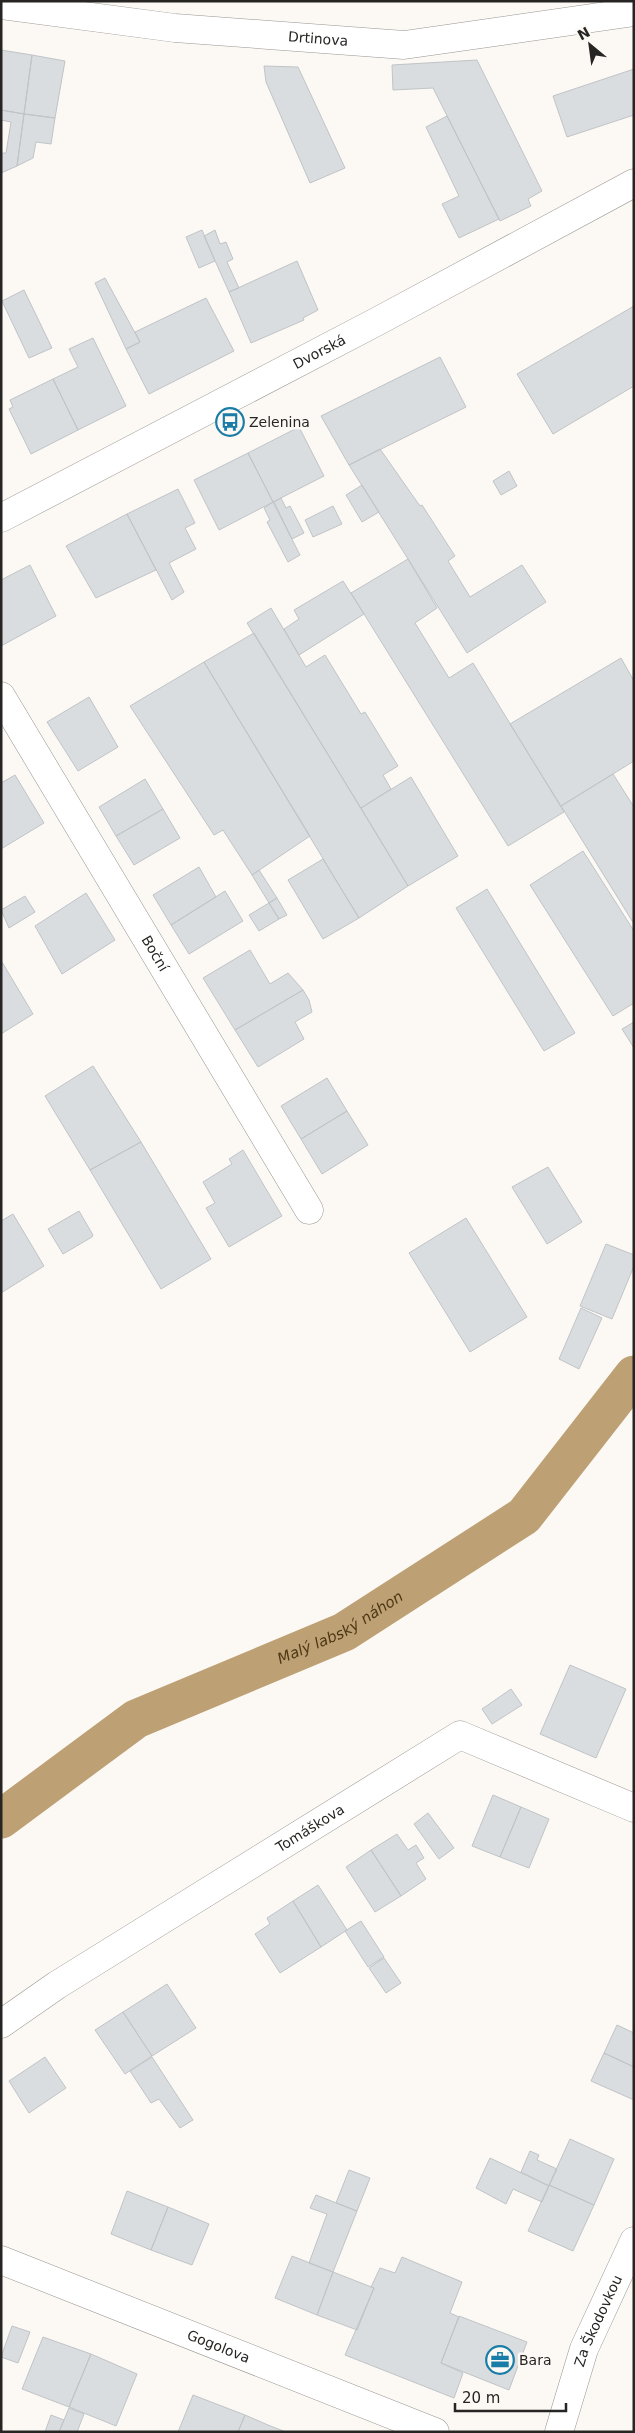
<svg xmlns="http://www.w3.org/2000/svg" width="635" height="2433" font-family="'DejaVu Sans',sans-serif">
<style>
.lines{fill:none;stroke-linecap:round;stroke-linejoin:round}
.canal{stroke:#bda074;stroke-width:39}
.building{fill:#d9dde0;stroke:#c0c4c7}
.minor-casing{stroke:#999693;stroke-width:29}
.minor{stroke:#fff;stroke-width:28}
.labels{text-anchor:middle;stroke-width:5;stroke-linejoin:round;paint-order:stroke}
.street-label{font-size:14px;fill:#262523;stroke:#fcf9f5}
.poi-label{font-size:14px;fill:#262523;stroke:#fcf9f5;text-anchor:start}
.water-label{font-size:15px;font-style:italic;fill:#4e3814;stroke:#fcf9f5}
</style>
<rect width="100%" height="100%" fill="#fcf9f5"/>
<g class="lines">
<path class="canal" id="s1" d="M1,1819l135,-100 208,-87 180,-116 110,-141"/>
</g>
<path class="building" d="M1,50l31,5 -8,59 -23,-4z
M32,55l33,6 -10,57 -31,-4z
M477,60l65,131 -14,8 3,7 -31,15 -67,-133 -40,2 -1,-25z
M264,66l34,1 47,101 -35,15 -44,-101z
M634,69v46l-67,22 -14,-41z
M1,110l23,4 -7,52 -16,7v-20h5l5,-31 -10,-2z
M24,114l31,4 -4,26 -15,-2 -3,16 -16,8z
M447,116l52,103 -40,19 -17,-34 17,-8 -33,-69z
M202,230l13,31 -16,7 -13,-31z
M215,230l5,14 6,-2 7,17 -6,3 12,26 -10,4 -25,-56z
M297,261l21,49 -15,8 1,2 -53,23 -22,-51z
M105,278l35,64 -14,7 -31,-66z
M24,290l28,58 -23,10 -27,-57z
M206,298l28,53 -85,43 -23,-45 14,-7 -5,-10z
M634,306v80l-81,48 -36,-60z
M93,338l33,68 -48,24 -25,-51 25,-12 -9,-18z
M440,357l26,50 -117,58 -28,-49z
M53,379l25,51 -47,24 -22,-45 4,-2 -3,-7z
M299,427l25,49 -51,26 -25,-49z
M380,449l40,57 2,-1 33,51 -7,5 22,36 52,-32 24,37 -79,51 -118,-188z
M248,453l25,49 -54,28 -25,-50z
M509,471l8,15 -16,9 -8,-14z
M362,485l17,27 -17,10 -16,-27z
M178,489l17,34 -10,5 11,21 -27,14 15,29 -12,8 -45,-86z
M281,498l5,10 4,-2 14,27 -12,6 -18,-37z
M273,502l27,53 -12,7 -21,-40 3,-2 -6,-12z
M333,506l9,18 -29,13 -8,-17z
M127,514l29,56 -60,28 -30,-52z
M408,559l29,49 -22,15 34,55 24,-15 91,149 -56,34 -157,-253z
M30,565l26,51 -55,30v-66z
M343,581l21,33 -65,41 -15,-26 15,-10 -5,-9z
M271,608l35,59 19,-12 36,59 4,-2 33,54 -15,9 8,14 -30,19 -114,-185z
M254,633l154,253 -49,32 -155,-256z
M621,658l13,23v80l-73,45 -51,-82z
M204,662l106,174 -58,39 -29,-45 -9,5 -84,-129z
M89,697l29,50 -40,24 -31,-49z
M613,774l21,33v117l-73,-118z
M15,775l29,48 -43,26v-66z
M411,777l47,79 -50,30 -47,-78z
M145,779l18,30 -47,27 -17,-29z
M163,809l17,29 -46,27 -18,-29z
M583,851l51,80v72l-21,13 -83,-131z
M323,859l36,59 -36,21 -35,-59z
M199,867l17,30 -45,28 -18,-30z
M259,870l18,28 -8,5 -17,-28z
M487,889l88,144 -31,18 -88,-143z
M225,891l18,30 -54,33 -18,-29z
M86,893l29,47 -53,34 -27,-48z
M25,896l10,16 -26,16 -8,-18z
M277,898l10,17 -8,4 -10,-16z
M269,903l10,16 -20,12 -10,-16z
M250,950l20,34 18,-11 15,17 -68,40 -32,-52z
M2,962l31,52 -32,20v-72z
M303,990l6,10 3,12 -17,10 9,17 -46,28 -23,-37z
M634,1022v26l-12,-19z
M93,1066l48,76 -51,28 -45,-74z
M327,1078l20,33 -46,28 -20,-33z
M347,1111l21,34 -46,29 -21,-35z
M141,1142l70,117 -50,30 -71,-119z
M243,1150l39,66 -53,31 -23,-39 9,-5 -12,-21 29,-18 -3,-5z
M548,1167l34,55 -35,22 -35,-57z
M79,1211l14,24 -1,2 -29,17 -15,-25z
M13,1214l31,52 -43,27v-72z
M466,1218l61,99 -57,35 -61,-99z
M606,1244l28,11v11l-22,53 -32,-13z
M581,1308l21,10 -23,51 -20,-10z
M570,1665l56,24 -30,69 -56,-24z
M511,1689l11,16 -30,19 -10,-15z
M493,1795l28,12 -21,50 -28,-11z
M521,1807l28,12 -20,49 -29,-11z
M428,1813l26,35 -15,11 -25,-35z
M397,1834l11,16 8,-5 8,13 -8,5 10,16 -25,17 -30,-46z
M371,1850l30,46 -26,16 -29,-45z
M318,1885l29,45 -26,17 -28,-46z
M293,1901l28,46 -41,26 -25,-39 15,-10 -3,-6z
M361,1921l23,36 -16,10 -23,-36z
M384,1958l17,25 -15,10 -17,-25z
M167,1984l29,44 -44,28 -29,-44z
M123,2012l29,44 -27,18 -30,-44z
M617,2025l17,8v34l-30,-14z
M604,2053l30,14v33l-43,-19z
M45,2057l21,31 -37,25 -20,-32z
M152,2057l41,63 -13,8 -21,-29 -8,4 -21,-32z
M570,2139l44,20 -20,46 -45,-20z
M530,2151l9,4 -2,5 20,9 -8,17 -28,-14z
M490,2158l59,28 -7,16 -29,-13 -7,15 -30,-16z
M349,2170l21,8 -13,33 -21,-8z
M549,2185l45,20 -21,46 -45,-20z
M127,2191l41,16 -17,43 -40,-16z
M316,2195l41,16 -24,61 -24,-9 18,-49 -17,-6z
M168,2207l41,17 -17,41 -41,-15z
M292,2256l41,16 -16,43 -42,-17z
M402,2257l60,25 -12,31 9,4 -18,46 22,10 -9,25 -109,-43 29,-67 -3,-1 9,-19 15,5z
M333,2272l41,16 -17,42 -40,-15z
M459,2316l68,26 -18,48 -68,-27z
M12,2326l18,6 -12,31 -17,-6z
M43,2337l48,17 -22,53 -47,-18z
M91,2354l46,20 -21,52 -47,-19z
M193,2395l52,20 -7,17h-60z
M69,2408l15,6 -7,18h-18z
M51,2415l13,5 -5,12h-14z
M245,2415l23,10 18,7h-48z"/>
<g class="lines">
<defs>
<g id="minor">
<path id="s2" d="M1,5l174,23 229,17 230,-33"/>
<path id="s3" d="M1,518l377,-197 256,-138"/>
<path id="s4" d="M1,696l308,514"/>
<path id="s5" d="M1,2024l56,-39 403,-250 174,73"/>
<path id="s6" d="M1,2260l434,172"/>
<path id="s7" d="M559,2432l25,-83 50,-108"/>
</g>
</defs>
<use href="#minor" class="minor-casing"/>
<use href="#minor" class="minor"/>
</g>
<defs>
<symbol id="bus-ring" viewBox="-11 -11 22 22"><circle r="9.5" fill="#fcf9f5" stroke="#197da8" stroke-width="1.5"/><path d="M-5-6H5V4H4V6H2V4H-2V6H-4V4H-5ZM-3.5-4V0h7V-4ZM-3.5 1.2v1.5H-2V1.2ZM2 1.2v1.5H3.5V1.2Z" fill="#197da8"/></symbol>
<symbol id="office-ring" viewBox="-11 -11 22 22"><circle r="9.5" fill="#fcf9f5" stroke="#197da8" stroke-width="1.5"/><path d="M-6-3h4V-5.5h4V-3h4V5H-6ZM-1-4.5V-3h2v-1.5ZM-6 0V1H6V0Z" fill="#197da8"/></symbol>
</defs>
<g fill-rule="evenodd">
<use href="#bus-ring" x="214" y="406" width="32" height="32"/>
<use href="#office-ring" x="484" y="2344" width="32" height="32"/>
</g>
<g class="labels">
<g class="street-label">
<text dy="5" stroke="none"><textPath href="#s2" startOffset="319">Drtinova</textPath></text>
<text dy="5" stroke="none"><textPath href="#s3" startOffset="359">Dvorská</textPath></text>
<text dy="5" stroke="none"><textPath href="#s4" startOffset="300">Boční</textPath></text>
<text dy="5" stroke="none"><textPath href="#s5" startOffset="366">Tomáškova</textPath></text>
<text dy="5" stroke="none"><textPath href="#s7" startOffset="118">Za Škodovkou</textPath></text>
<text dy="5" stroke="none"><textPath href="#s6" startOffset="234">Gogolova</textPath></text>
</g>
<g class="poi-label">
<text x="249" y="427">Zelenina</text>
<text x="519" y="2365">Bara</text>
</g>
<g class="water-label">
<text dy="5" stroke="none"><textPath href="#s1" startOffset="392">Malý labský náhon</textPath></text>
</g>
</g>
<rect width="635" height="2433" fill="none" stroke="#262523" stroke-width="5"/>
<g transform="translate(590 45) rotate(331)" stroke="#fcf9f5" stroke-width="4" paint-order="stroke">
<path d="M0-4L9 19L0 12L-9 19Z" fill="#262523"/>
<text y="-8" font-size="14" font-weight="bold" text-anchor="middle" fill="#262523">N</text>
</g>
<path d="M455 2403v8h111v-8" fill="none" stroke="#262523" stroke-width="2.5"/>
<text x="462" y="2403" font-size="15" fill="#262523" stroke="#fcf9f5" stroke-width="4" paint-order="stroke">20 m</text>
</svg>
